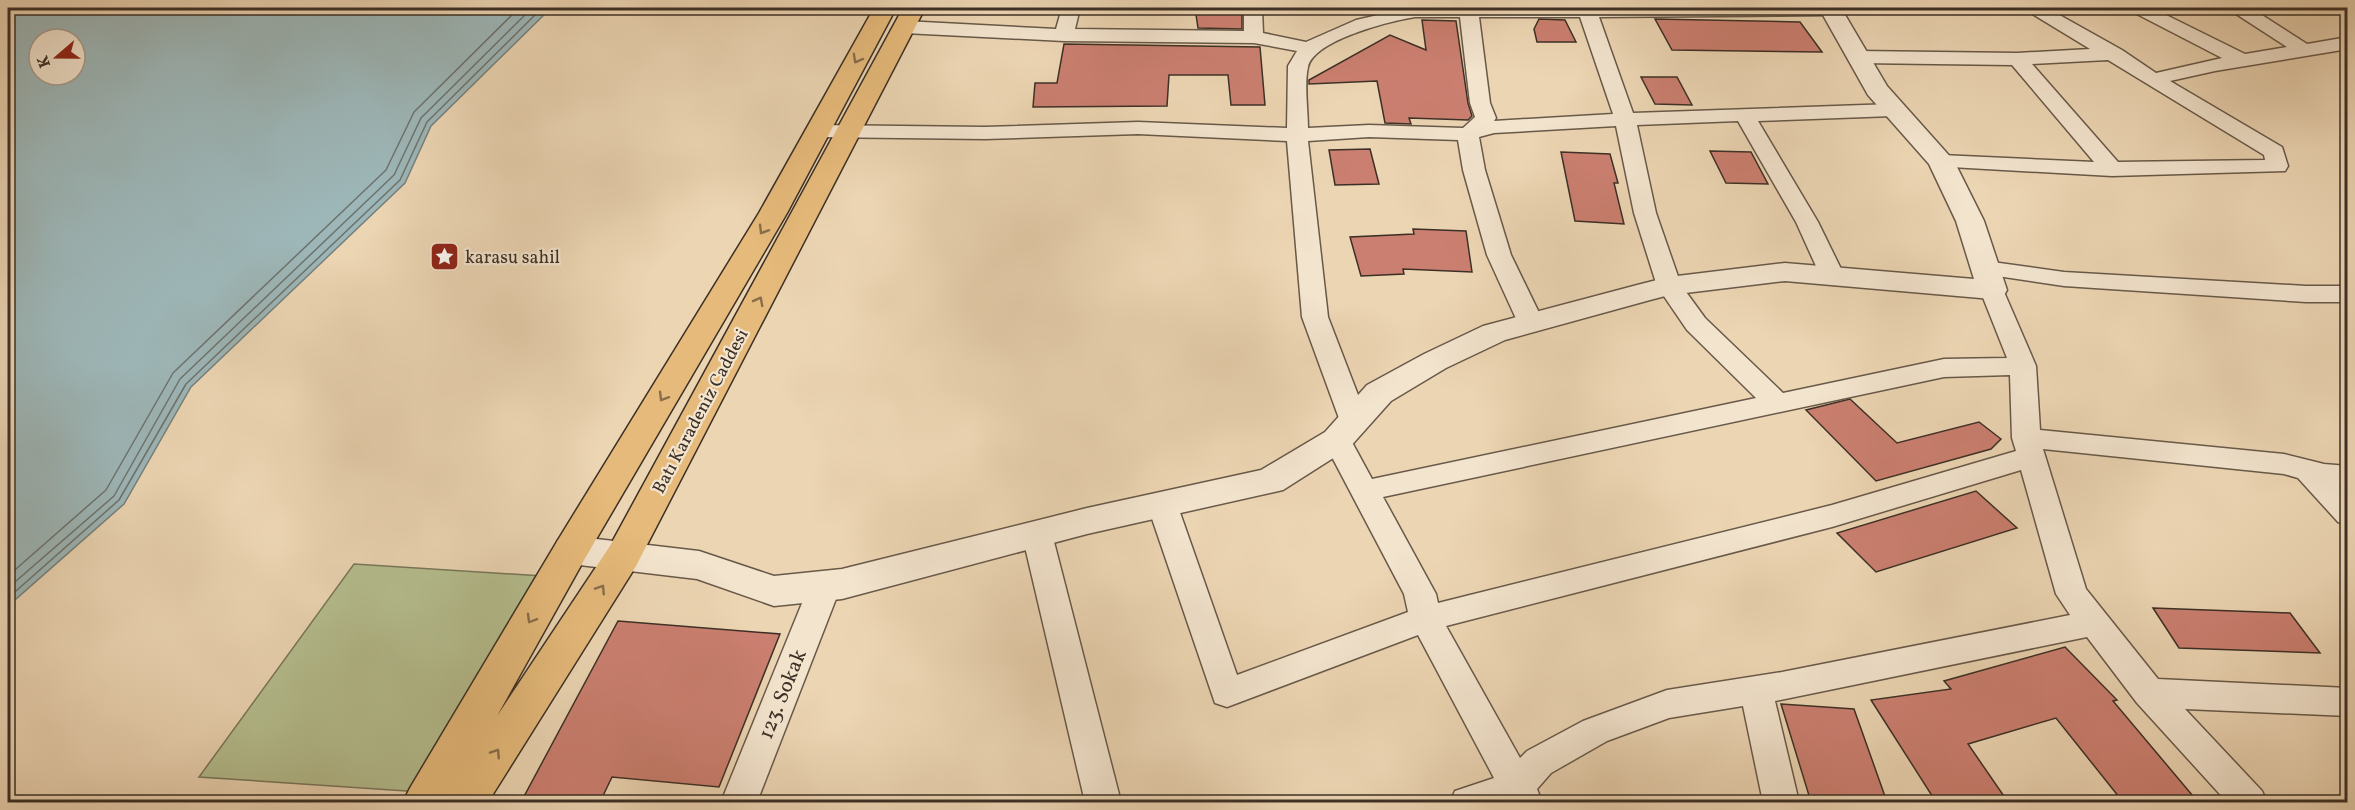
<svg xmlns="http://www.w3.org/2000/svg" width="2355" height="810" font-family="Vollkorn,serif">
<style>
.green{fill:#b5be8f;stroke:#78775a;stroke-width:1.5}
.water{fill:#9db6b7;stroke:#76807d;stroke-width:1.5;fill-rule:evenodd}
.lines{fill:none;stroke-linecap:round;stroke-linejoin:round}
.shore{stroke:#6c736e;stroke-width:1.5}
.building{fill:#cb7f70;stroke:#3c3026;stroke-width:1.5}
.minor-casing{stroke:#685949;stroke-width:3}
.tertiary-casing{stroke:#685949;stroke-width:3}
.primary-casing{stroke:#3c3026;stroke-width:3}
.minor{fill:#f3e4ce;fill-rule:evenodd}
.tertiary{fill:#f3e4ce;fill-rule:evenodd}
.primary{fill:#e6ba7a;fill-rule:evenodd}
.oneway{stroke:#886e4c}
.labels{text-anchor:middle;stroke-width:4.5;stroke-linejoin:round;paint-order:stroke}
.poi-label{font-size:18px;fill:#3c3026;stroke:#f3e4ce;text-anchor:start}
.street-label{font-size:18px;fill:#3c3026;stroke:#f3e4ce}
.near-street-label{font-size:21px;fill:#3c3026;stroke:#f3e4ce}
</style>
<rect width="100%" height="100%" fill="#ecd5b3"/>
<filter id="stains"><feTurbulence type="fractalNoise" baseFrequency=".00333" numOctaves="4"/><feColorMatrix values="0 0 0 0 .2 0 0 0 0 .09 0 0 0 0 .02 0 0 0 .5 -.17"/></filter>
<radialGradient id="worn" r=".72"><stop offset=".6" stop-color="#630" stop-opacity="0"/><stop offset="1" stop-color="#630" stop-opacity=".3"/></radialGradient>
<path class="green" d="M354,564l205,13 -123,216 -237,-16z"/>
<path class="water" d="M8,8h543l-120,118 -26,57 -214,204 -67,117 -116,102zM39,39h36v36h-36z"/>
<g class="lines">
<path class="shore" d="M8,576l98,-86 67,-117 213,-203 28,-58 105,-104
M8,588l106,-92 66,-117 214,-204 27,-57 111,-110
M8,598l111,-98 67,-116 214,-204 27,-58 115,-114"/>
</g>
<path class="building" d="M1195,8h47v21l-44,-1z
M1539,19l26,1 11,22h-39l-3,-13z
M1655,19l145,3 22,30 -150,-2z
M1422,20l34,1 12,82 4,13 -4,4 -59,-2 2,6 -26,-1 -8,-42 -68,3v-4l81,-45 36,15z
M1064,44l196,3 5,58h-34l-3,-30h-59l-2,31 -134,1 2,-24h22z
M1641,77h36l15,28 -37,-1z
M1370,149l9,35 -44,1 -6,-35z
M1710,151l41,1 17,32 -42,-1z
M1561,152l49,2 8,29h-4l10,41 -49,-3z
M1413,229l53,2 6,41 -69,-3 1,5 -43,2 -11,-39 64,-3z
M1850,399l47,44 82,-21 22,17 -10,10 -115,32 -70,-71z
M1976,491l41,37 -141,44 -39,-39z
M2153,608l137,5 30,40 -141,-5z
M618,621l162,13 -61,153 -107,-10 -12,25h-79z
M2065,647l52,53 -4,1 85,101h-75l-67,-84 -88,26 40,58h-72l-65,-102 80,-11 -7,-8z
M1781,704l73,5 33,93h-76z"/>
<g class="lines">
<defs>
<path id="minor" d="M1062,8h18l-5,21 169,2v-23h18l1,25 43,9 50,-22 53,-12h429l2,2 -3,4 -6,1 -232,2 34,96 260,-9 7,2 3,4 -3,4 -7,2 -135,5 60,101 26,53 -3,5 -9,2 -9,-2 -3,-5 -24,-53 -58,-101 -101,4 19,88 25,72 24,33 78,75 161,-34 63,-1 -27,-68 3,-5 9,-3 9,3 35,81 4,64 244,24 40,10 24,2v20h-9l9,9v30l-10,-3 -40,-44 -14,-4 -241,-25 43,140 72,90 190,9v28l-163,-7 77,82 5,11h-40l-90,-99 -50,-66 -312,64 24,101h-36l-20,-96 -74,12 -62,23 -56,32 -14,16 5,13h-92l5,-11 39,-13 -76,-143 -191,72 -12,-4 -68,-199 5,-8 10,-3 10,3 5,8 60,171 171,-63 -4,-18 -81,-154 4,-7 10,-3 10,3 25,46 384,-81 -69,-68 -30,-44 -23,-73 -18,-87 -122,7 -15,4 6,33 26,85 33,68 -4,6 -9,2 -9,-2 -4,-6 -31,-68 -24,-85 -5,-30 -89,-3 -61,4 20,176 40,104 -4,7 -10,2 -10,-2 -4,-7 -38,-104 -15,-176 -149,-7 -153,5 -168,-2 -7,-2 -3,-4 3,-4 7,-2 168,2 153,-5 149,6 1,-62 9,-15 -43,-8 -190,-2 -160,-8 -7,-2 -2,-4 2,-4 7,-2 152,8zM1415,17h45l10,86 5,14 -12,11 -94,-3 -61,3c0,-18 -4,-44 0,-61 6,-27 82,-46 107,-50zM1479,17h101l33,97 -119,7 2,-3 -6,-15zM2010,375l2,63 4,13 -184,54 -394,98 -2,-9 -53,-97 561,-120zM2021,470l35,124 14,21 -288,57 -115,18 -84,31 -56,30 -7,7 -74,-132 386,-99z
M2026,8h21l75,42 34,23 66,-15 -89,-46 -3,-4h22l93,46 42,-7 -54,-35 -3,-4h21l56,36 41,-7v12l-133,22 -45,10 112,66 6,19 -3,5 -173,5 -179,-10 -3,-5 3,-5 8,-1 153,7 -82,-97 -154,-2 -7,-2 -3,-4 3,-4 7,-2 159,2 73,-4 -61,-37zM2108,60l156,95 1,5 -147,2 -86,-98z
M1985,261l79,11 242,14h42v16h-42l-242,-16 -87,-13 -4,-5 4,-5z
M1037,523l11,3 4,8 69,268h-36l-63,-268 4,-8z
M825,574l11,3 5,9 -84,216h-36l88,-216 5,-9z"/>
<path id="tertiary" d="M1819,8h22l46,78 67,75 30,60 23,69 -4,7 -11,2 -207,-18 -116,14 -19,5 -145,40 -59,28 -55,33 -42,47 -66,42 -196,44 -245,65 -68,7 -77,-27 -126,-15 -13,-4 -5,-10 5,-10 13,-4 128,15 75,25 68,-7 245,-61 174,-38 64,-38 42,-47 57,-31 59,-28 158,-42 28,-7 116,-14 189,16 -18,-58 -27,-57 -61,-69z"/>
<path id="primary" d="M874,8h22l-109,205 -203,347 -87,156 113,-170 293,-538h22l-289,558 -148,236h-85l7,-14 148,-248 201,-327z"/>
</defs>
<use href="#minor" class="minor-casing"/>
<use href="#tertiary" class="tertiary-casing"/>
<use href="#primary" class="primary-casing"/>
<use href="#minor" class="minor"/>
<use href="#tertiary" class="tertiary"/>
<use href="#primary" class="primary"/>
</g>
<defs><path id="oneway-chevron" d="M-2-3.5L2.5 0L-2 3.5" fill="none" stroke-width="1.6" stroke-linecap="round" stroke-linejoin="round" transform="scale(1.5)"/></defs>
<g class="oneway">
<use href="#oneway-chevron" transform="translate(857 59) rotate(119)"/>
<use href="#oneway-chevron" transform="translate(763 230) rotate(121)"/>
<use href="#oneway-chevron" transform="translate(759 301) rotate(-62)"/>
<use href="#oneway-chevron" transform="translate(663 397) rotate(121)"/>
<use href="#oneway-chevron" transform="translate(601 589) rotate(-57)"/>
<use href="#oneway-chevron" transform="translate(531 619) rotate(120)"/>
<use href="#oneway-chevron" transform="translate(496 753) rotate(-57)"/>
</g>
<defs>
<symbol id="sight-square" viewBox="-11 -11 22 22"><rect x="-9" y="-9" width="18" height="18" rx="4" fill="#8f2418" stroke="#f3e4ce"/><path d="M0-6L1.8-2.2L6-1.7L2.9 1.2L3.7 5.4L0 3.3L-3.7 5.4L-2.9 1.2L-6-1.7L-1.8-2.2Z" fill="#fff"/></symbol>
</defs>
<g fill-rule="evenodd">
<use href="#sight-square" x="428" y="240" width="33" height="33"/>
</g>
<g class="labels">
<g class="poi-label">
<text x="465" y="263">karasu sahil</text>
</g>
<g class="street-label">
<text transform="translate(700 411) rotate(-62)" y="6">Batı Karadeniz Caddesi</text>
</g>
<g class="near-street-label">
<text transform="translate(782 694) rotate(-68)" y="7">123. Sokak</text>
</g>
</g>
<rect width="2355" height="810" fill="none" stroke="#ecd5b3" stroke-width="30"/>
<rect x="9" y="9" width="2337" height="792" fill="none" stroke="#3c3026" stroke-width="3"/>
<rect x="15" y="15" width="2325" height="780" fill="none" stroke="#3c3026" stroke-width="1.5"/>
<g transform="translate(57 57) rotate(250)"><circle r="28" fill="#f3e4ce" stroke="#aa9c8b" stroke-width="1.5"/>
<path d="M0-4.5L10 22L0 15L-10 22Z" fill="#8f2418"/>
<text y="-9" font-size="16" font-weight="bold" text-anchor="middle" fill="#3c3026">K</text>
</g>
<rect width="100%" height="100%" filter="url(#stains)"/>
<rect width="100%" height="100%" fill="url(#worn)"/>
</svg>
